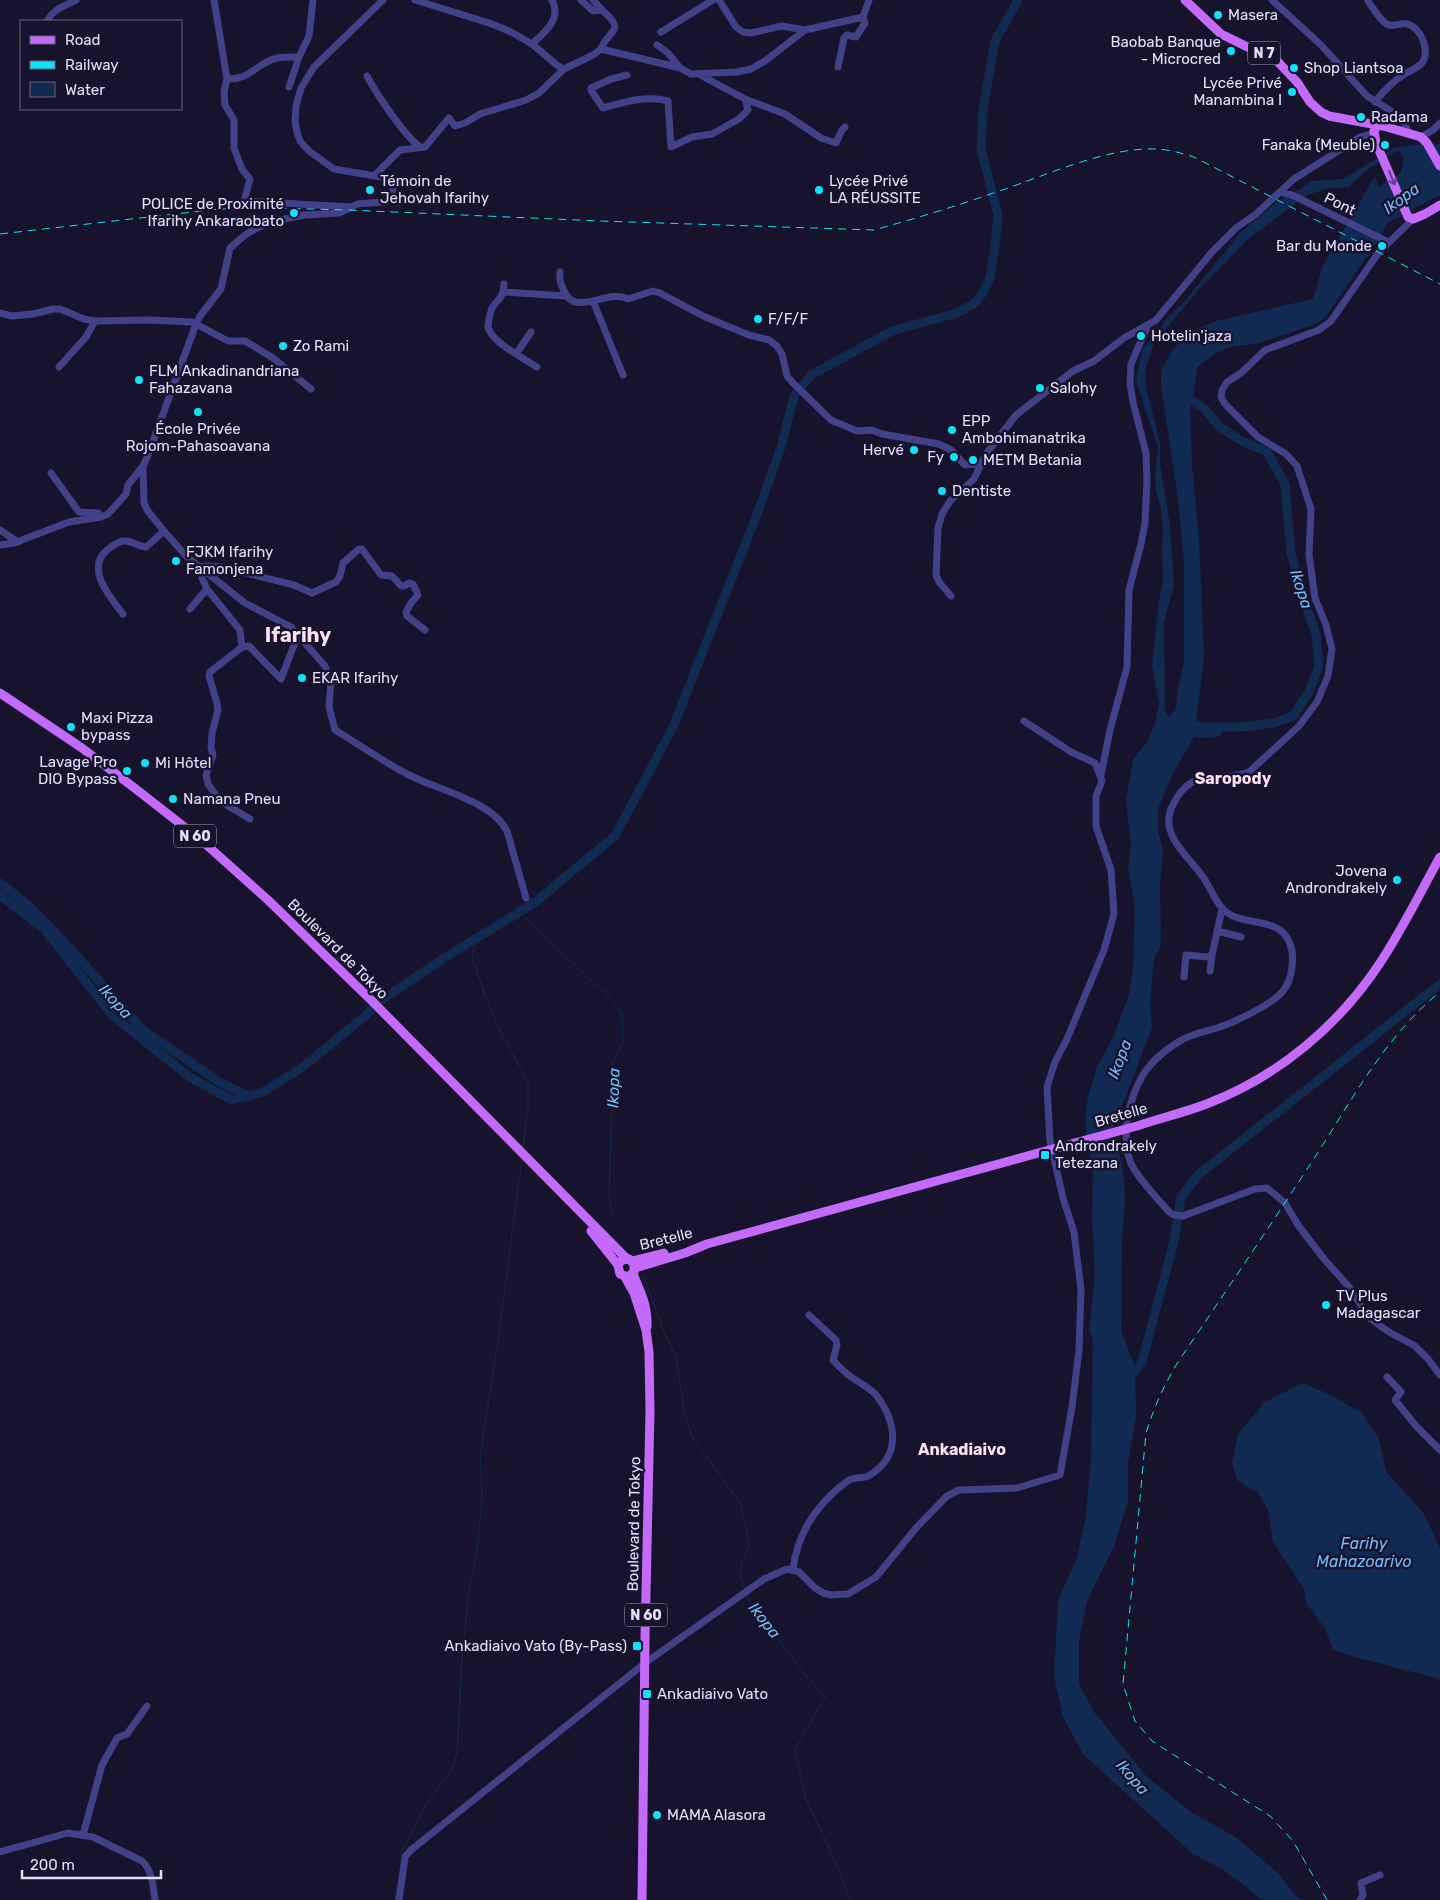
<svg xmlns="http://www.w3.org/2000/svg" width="1440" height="1900" font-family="Rubik,sans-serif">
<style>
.water{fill:#112a51;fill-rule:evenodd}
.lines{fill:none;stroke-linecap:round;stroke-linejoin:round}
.stream{stroke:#112a51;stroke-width:1}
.river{stroke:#112a51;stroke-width:9}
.minor{stroke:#424089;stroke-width:7}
.major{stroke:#c36afa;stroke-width:9}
.rail{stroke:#12e0f6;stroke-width:1;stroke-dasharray:8 6;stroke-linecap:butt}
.oneway{stroke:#643a89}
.poi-dot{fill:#12e0f6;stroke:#17132c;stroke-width:2}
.labels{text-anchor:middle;stroke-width:5;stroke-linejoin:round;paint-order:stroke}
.shield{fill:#17132c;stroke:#a5a1bf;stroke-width:1}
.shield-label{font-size:14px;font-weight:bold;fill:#e2defe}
.poi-label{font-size:15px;fill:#e2defe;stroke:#17132c;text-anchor:start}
.street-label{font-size:15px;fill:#e2defe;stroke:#17132c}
.water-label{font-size:16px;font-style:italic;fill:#70bbfa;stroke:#17132c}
.neighbourhood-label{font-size:16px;font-weight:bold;fill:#fee0f3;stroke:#17132c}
.district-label{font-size:20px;font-weight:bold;fill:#fee0f3;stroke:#17132c}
</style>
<rect width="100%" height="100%" fill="#17132c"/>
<path class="water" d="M1440,144v51l-53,28 -8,16 -54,79 -12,7 -58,19 -26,3 -13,6 -19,14 -2,20 -5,21 2,57 7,74 5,119 -8,62 6,11 18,-1 1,6 -14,2 -13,-1 -21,36 -15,36v22l5,18 -3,34 1,62 -7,14 -4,46 2,23 -38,98 10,52 1,24 -3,39 -1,89 14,37 1,49 -8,47v39l-14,44 -27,55 -8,41v42l15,28 53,65 44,35 46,26 42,36 17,22 6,4h-39l-38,-29 -33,-18 -109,-99 -20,-37 -9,-41 4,-76 19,-42 9,-42 5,-58 2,-119 -4,-8 6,-56 -3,-57 1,-48 -7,-35v-23l2,-16 9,-29 17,-32 15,-41 4,-25 2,-61 -7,-41 3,-22 -5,-45 7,-40 14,-18 8,-18 4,-20 -7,-39 7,-64 4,-23 -1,-29 1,-20 -2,-19 -5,-20 -1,-16 3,-26 -22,-68 6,-30 27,-34 13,-12 60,-73 36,-30 14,-6 20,-14 31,-2 51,-31 22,-3zM1399,150l5,7 -3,16 -22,14 -4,-11 -53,91 -9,32 -97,22 -25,10 -17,17 -13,22v16l17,113 6,62v102l-6,25 -2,21 -7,8 -4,-5 -1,-90 10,-36 -4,-61 -10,-61v-22l-14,-55 -1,-17 9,-27 41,-49 52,-54 60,-45 19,-6 22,-2 20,-18z
M1303,1383l30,13 29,17 16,24 9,36 36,39 17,36v131l-78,-20 -29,-9 -8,-22 -19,-25 -2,-14 -31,-47 -5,-32 -10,-17 -20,-12 -6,-17 6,-30 27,-32z"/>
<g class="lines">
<path class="stream" d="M520,912l69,67 16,14 17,19 1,29 -10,20 -4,138 5,20
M476,939l-4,19 13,37 15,36 28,51v27l-5,40
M643,1275l21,57 12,25 8,53 8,27 49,67 8,41 -7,18 -2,11 5,16
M746,1594l2,5 54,72 23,26 -30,52 10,48 31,66 14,37
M402,1857v-5l25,-49 25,-34 5,-15 5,-95 6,-61 10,-55 4,-46 -2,-41 18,-115 24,-183
M395,1900l2,-14"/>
<path class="river" d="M1183,395l22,14 15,18 22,14 25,11 18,32 6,69 13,48 12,33 3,32 -10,26 -16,24 -19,7 -32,4h-52
M0,883l28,22 39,40 76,85 75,51 32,16
M0,895l45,35 68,86 78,62 41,22 29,-7 39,-24 63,-51 17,-17 64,-43 90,-55 81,-67 58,-109 83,-210 25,-70 13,-51 17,-21 81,-44 65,-18 18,-10 9,-12 6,-13 5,-32 3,-31 -17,-66 2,-40 12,-68 23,-41
M1129,1379l13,-17 32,-121 7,-44 17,-22 242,-191"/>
<path class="minor" d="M214,0l13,79c21,1 27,-12 44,-19 8,-4 19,-3 28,-3l-10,30
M415,0l77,24 19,8 21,12 26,22 6,3 29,-14 8,-6 67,16 12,3 11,6 46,-2 14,-3 14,-8 40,-31 58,-13 6,-17
M581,0l12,11 9,-1c26,22 5,20 -1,39
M593,0l9,10
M719,0l17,27 7,5 8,1 31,-7 23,4
M1272,0l49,45 46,51 24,15 13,12 5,10
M1368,1c5,7 10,16 17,22 7,6 14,-1 22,1 15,3 25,31 13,41 -5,4 -12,7 -17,10 -11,7 -20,17 -28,27
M47,21c7,-13 17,-14 29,-21
M661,32l52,-32
M532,44c13,-12 30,-25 20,-44
M657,45l11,8 12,15
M299,57l10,-21 4,-36
M838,67l6,-29 3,-3 9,2 9,-14 -2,-6
M627,75l-16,4 -20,9v2l12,18c22,-6 43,-13 65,-7l3,46 21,-10 20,-3 27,-15 9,-9 -3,-11
M367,76c11,20 36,58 53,71
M702,76l43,23 40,15 36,24 15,5 6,-13 3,-3
M227,79l-3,13 1,13 9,15v28l8,21 8,10 -6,22 107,6
M1421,137l12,-7 7,-7
M375,175l25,-25 25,-3 24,-29 6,8 10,-3 15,-9 46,-14 13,-7 25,-24
M1280,192l12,3 96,47
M1413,219l-34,33 -48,69 -12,9 -54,20 -24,23 -14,9 -5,8 -1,7 4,7 33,33 28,17 11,12 14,43 -2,46 6,43 11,27 6,24 -4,27 -11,26 -18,24 -50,46c-18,8 -43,1 -58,11 -8,5 -13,12 -17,20 -18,30 14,52 29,74 8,11 14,30 26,37 19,12 52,3 61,30 3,7 3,15 2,23 -1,8 -3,17 -9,24 -10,13 -50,32 -66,37 -14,4 -29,7 -42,16 -24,16 -36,31 -44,59 -6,18 -8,49 3,66 10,16 24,30 36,44l5,2 8,1 72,-27 12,-1 18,15 13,22 26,34 26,29 18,29 21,15 26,14 13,13 12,16
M560,272c-1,8 1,12 4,19 11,27 44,-3 64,8l25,-8 7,2 43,23 46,19 20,5 8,6 5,8 5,22 6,7 38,37 26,11 15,-1 10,4 57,10 12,6 14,15 10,-1 4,3
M504,284c-1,19 -11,17 -13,27 -1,4 -3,13 -3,16 3,15 37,32 49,40
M503,292l63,4
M593,301l30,74
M0,313l12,3 21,-2 20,-5h7l24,10 11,2 54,-1 43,2 36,19h17l28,17 38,31
M516,354l15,-22
M59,367l27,-30 9,-16
M143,466l1,37 3,7 17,21 23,26 58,46 46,24 34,39 6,16 -2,25 6,23c25,15 50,33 76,46 28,14 82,26 96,55l19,67
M51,473l28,39 19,1
M0,530l18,12
M0,545l14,-2 55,-21 32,-5 7,-3 18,-20 2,-9 15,-19 5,-11 48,-131 4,-8 21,-27 9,-41 15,-13 12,-7 18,-7 29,-6 36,-2 17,-9 25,-2 10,-5 1,-10 -6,-9 -53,-9 -25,-18 -9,-10 -3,-9 -2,-11 1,-15 5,-18 13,-21 69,-67
M951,596l-12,-14 -3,-7 2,-47 4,-14 8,-13 24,-22 12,-25 30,-39 57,-44 21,-10 30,-23 32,-18 56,-68 24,-24 20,-14 38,-35 66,-42 14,-4
M190,609l17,-20
M123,614c-13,-17 -38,-45 -16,-64 5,-4 11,-9 17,-9 9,-1 14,6 22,6l18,-16
M242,647l-2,-17 -33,-41 -5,-11 -2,-11 6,-1 16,1 72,18 18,8 24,-11 4,-6 3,-13 16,-14h3l19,26 11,1 9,10h3l5,-3 4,1 5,11 -7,8 -5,9 1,4 18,14
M1024,721l47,31 24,11 6,12 9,-45 17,-63 2,-77 12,-46 4,-21 2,-43 -1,-27 -13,-51 -3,-18 1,-20 17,-39
M250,819l-30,-18 -12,-17 -2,-9 7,-20 -2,-7 1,-15 6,-23 -1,-7 -8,-27 1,-4 32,-25 7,-1 32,33 17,-44
M1217,931l24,6
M1210,971l2,-16
M1184,977l2,-22 22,2 4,-2 10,-46
M1387,1377l14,15 -6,8 21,26 24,24
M793,1570c4,-37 23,-65 53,-88 9,-7 16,-2 24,-7 32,-20 26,-53 7,-79 -6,-7 -11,-9 -18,-14 -9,-5 -19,-14 -26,-22l4,-15 -1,-5 -27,-25
M83,1835l19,-70 15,-27 10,-4 20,-28
M0,1852l68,-19 25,4 49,24c11,10 11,26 13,39
M399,1900l6,-43 6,-7 234,-187 119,-84 23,-10 12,3 16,16 8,5 8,2 17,-1 28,-17 40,-49 31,-32 12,-6 58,-2 43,-13 12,-68 7,-57 2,-60 -7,-58 -11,-34 -13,-57 -3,-54 8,-25 12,-23 37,-89 10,-36 -3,-44 -15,-44v-30l6,-15 -7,-18
M1360,1900l3,-5 -2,-12 19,-8"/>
<path class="major" d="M1185,0l36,34 57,28 19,20 13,20 11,10 8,4 54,10 38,11 6,6 13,23
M1377,126l-3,5 2,12 32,74 5,2 12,-5 15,-9
M0,693l82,55 59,45 60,47 67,60 102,99 257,260
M591,1231l27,34 2,9 8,3 6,-5v-8l-5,-5 -7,1 -4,5
M632,1261l32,-8
M635,1268l50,-15 22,-9 430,-118c24,-8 49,-14 72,-23 70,-27 130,-78 171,-140 22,-33 40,-70 60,-106
M633,1274c8,18 15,33 14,53
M625,1277l9,16 12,37 3,22 1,59 -5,228 -3,261"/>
<path class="rail" d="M0,234l219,-25 55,-1 74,2 252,11 274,9c43,-12 86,-25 128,-40 45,-15 103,-42 151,-41 15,0 28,4 41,8l246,127
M1327,1900l-34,-59 -23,-25 -118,-75 -17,-20 -12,-37 23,-251c8,-26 18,-48 32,-71 46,-68 92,-136 137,-205 37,-57 71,-122 125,-165"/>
</g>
<defs><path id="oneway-shaft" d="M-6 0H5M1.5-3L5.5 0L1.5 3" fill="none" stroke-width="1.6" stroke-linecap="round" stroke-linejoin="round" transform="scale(1.25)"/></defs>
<use class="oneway" href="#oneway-shaft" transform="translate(1392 178) rotate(67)"/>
<g class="poi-dot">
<circle cx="1218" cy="15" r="5"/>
<circle cx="1231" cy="51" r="5"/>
<circle cx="1294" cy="68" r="5"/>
<circle cx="1292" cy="92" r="5"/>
<circle cx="1361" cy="117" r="5"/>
<circle cx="1385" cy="145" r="5"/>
<circle cx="370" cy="190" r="5"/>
<circle cx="819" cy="190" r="5"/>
<circle cx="294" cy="213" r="5"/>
<circle cx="1382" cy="246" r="5"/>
<circle cx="758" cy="319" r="5"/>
<circle cx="1141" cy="336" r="5"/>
<circle cx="283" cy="346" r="5"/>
<circle cx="139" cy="380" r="5"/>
<circle cx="1040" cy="388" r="5"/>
<circle cx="198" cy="412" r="5"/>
<circle cx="952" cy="430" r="5"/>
<circle cx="914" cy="450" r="5"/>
<circle cx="954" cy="457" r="5"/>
<circle cx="973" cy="460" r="5"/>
<circle cx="942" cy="491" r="5"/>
<circle cx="176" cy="561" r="5"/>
<circle cx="302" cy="678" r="5"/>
<circle cx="71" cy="727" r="5"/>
<circle cx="145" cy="763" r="5"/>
<circle cx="127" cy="771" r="5"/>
<circle cx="173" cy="799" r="5"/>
<circle cx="1397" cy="880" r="5"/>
<rect x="1040" y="1150" width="10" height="10" rx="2.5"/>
<circle cx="1326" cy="1305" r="5"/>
<rect x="632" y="1641" width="10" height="10" rx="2.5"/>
<rect x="642" y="1689" width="10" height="10" rx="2.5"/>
<circle cx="657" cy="1815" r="5"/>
</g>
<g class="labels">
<g class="shield">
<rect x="1248" y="41.5" width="32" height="23" rx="4"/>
<rect x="174" y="824.5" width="42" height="23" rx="4"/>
<rect x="625" y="1603.5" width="42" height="23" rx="4"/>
</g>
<g class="shield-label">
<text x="1264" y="58">N 7</text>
<text x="195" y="841">N 60</text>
<text x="646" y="1620">N 60</text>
</g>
<g class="poi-label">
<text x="1228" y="20">Masera</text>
<text x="1221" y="47" text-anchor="end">Baobab Banque<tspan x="1221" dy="17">- Microcred</tspan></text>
<text x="1304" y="73">Shop Liantsoa</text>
<text x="1282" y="88" text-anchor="end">Lycée Privé<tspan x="1282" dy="17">Manambina I</tspan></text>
<text x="1371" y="122">Radama</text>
<text x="1375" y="150" text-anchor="end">Fanaka (Meuble)</text>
<text x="380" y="186">Témoin de<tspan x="380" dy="17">Jehovah Ifarihy</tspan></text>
<text x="829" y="186">Lycée Privé<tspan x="829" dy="17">LA RÉUSSITE</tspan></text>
<text x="284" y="209" text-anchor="end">POLICE de Proximité<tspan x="284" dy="17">Ifarihy Ankaraobato</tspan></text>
<text x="1372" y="251" text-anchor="end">Bar du Monde</text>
<text x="768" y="324">F/F/F</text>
<text x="1151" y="341">Hotelin'jaza</text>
<text x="293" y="351">Zo Rami</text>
<text x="149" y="376">FLM Ankadinandriana<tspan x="149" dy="17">Fahazavana</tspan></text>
<text x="1050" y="393">Salohy</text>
<text x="962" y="426">EPP<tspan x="962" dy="17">Ambohimanatrika</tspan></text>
<text x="198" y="434" text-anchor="middle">École Privée<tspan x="198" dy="17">Rojom-Pahasoavana</tspan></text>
<text x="904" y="455" text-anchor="end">Hervé</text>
<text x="944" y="462" text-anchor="end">Fy</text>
<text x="983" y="465">METM Betania</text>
<text x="952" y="496">Dentiste</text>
<text x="186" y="557">FJKM Ifarihy<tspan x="186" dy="17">Famonjena</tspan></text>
<text x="312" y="683">EKAR Ifarihy</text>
<text x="81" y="723">Maxi Pizza<tspan x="81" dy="17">bypass</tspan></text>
<text x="117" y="767" text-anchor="end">Lavage Pro<tspan x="117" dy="17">DIO Bypass</tspan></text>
<text x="155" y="768">Mi Hôtel</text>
<text x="183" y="804">Namana Pneu</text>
<text x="1387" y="876" text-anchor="end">Jovena<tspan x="1387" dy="17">Androndrakely</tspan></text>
<text x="1055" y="1151">Androndrakely<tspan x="1055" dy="17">Tetezana</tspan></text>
<text x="1336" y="1301">TV Plus<tspan x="1336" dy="17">Madagascar</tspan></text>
<text x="627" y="1651" text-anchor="end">Ankadiaivo Vato (By-Pass)</text>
<text x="657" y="1699">Ankadiaivo Vato</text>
<text x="667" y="1820">MAMA Alasora</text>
</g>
<g class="street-label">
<text transform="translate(1340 204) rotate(26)" y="5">Pont</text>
<text transform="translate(338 949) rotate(45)" y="5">Boulevard de Tokyo</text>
<text transform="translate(1121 1115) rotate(-16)" y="5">Bretelle</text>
<text transform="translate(666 1239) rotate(-14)" y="5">Bretelle</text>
<text transform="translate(634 1524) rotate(-89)" y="5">Boulevard de Tokyo</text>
</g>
<g class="water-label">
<text transform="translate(1401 198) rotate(-36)" y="6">Ikopa</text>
<text transform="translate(1302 589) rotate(72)" y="6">Ikopa</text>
<text transform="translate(116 1001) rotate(48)" y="6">Ikopa</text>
<text transform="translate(1119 1059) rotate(-69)" y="6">Ikopa</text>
<text transform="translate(613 1088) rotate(-88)" y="6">Ikopa</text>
<text x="1364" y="1549">Farihy<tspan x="1364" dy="18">Mahazoarivo</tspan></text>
<text transform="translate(765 1620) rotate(52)" y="6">Ikopa</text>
<text transform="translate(1133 1777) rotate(49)" y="6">Ikopa</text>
</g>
<g class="neighbourhood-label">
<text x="1233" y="784">Saropody</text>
<text x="962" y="1455">Ankadiaivo</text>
</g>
<g class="district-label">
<text x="298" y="642">Ifarihy</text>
</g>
</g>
<rect x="20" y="20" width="162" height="90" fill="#17132c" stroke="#686480"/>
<rect x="30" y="36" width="25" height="8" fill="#c36afa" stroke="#686480"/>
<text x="65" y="45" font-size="15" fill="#e2defe">Road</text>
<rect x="30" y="61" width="25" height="8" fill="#12e0f6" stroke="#686480"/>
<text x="65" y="70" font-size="15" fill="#e2defe">Railway</text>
<rect x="30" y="82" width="25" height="15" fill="#112a51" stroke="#686480"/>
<text x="65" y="95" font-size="15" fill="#e2defe">Water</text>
<path d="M22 1870v8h139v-8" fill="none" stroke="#e2defe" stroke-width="2.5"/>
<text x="30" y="1870" font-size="15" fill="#e2defe" stroke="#17132c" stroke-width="4" paint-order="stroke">200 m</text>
</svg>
